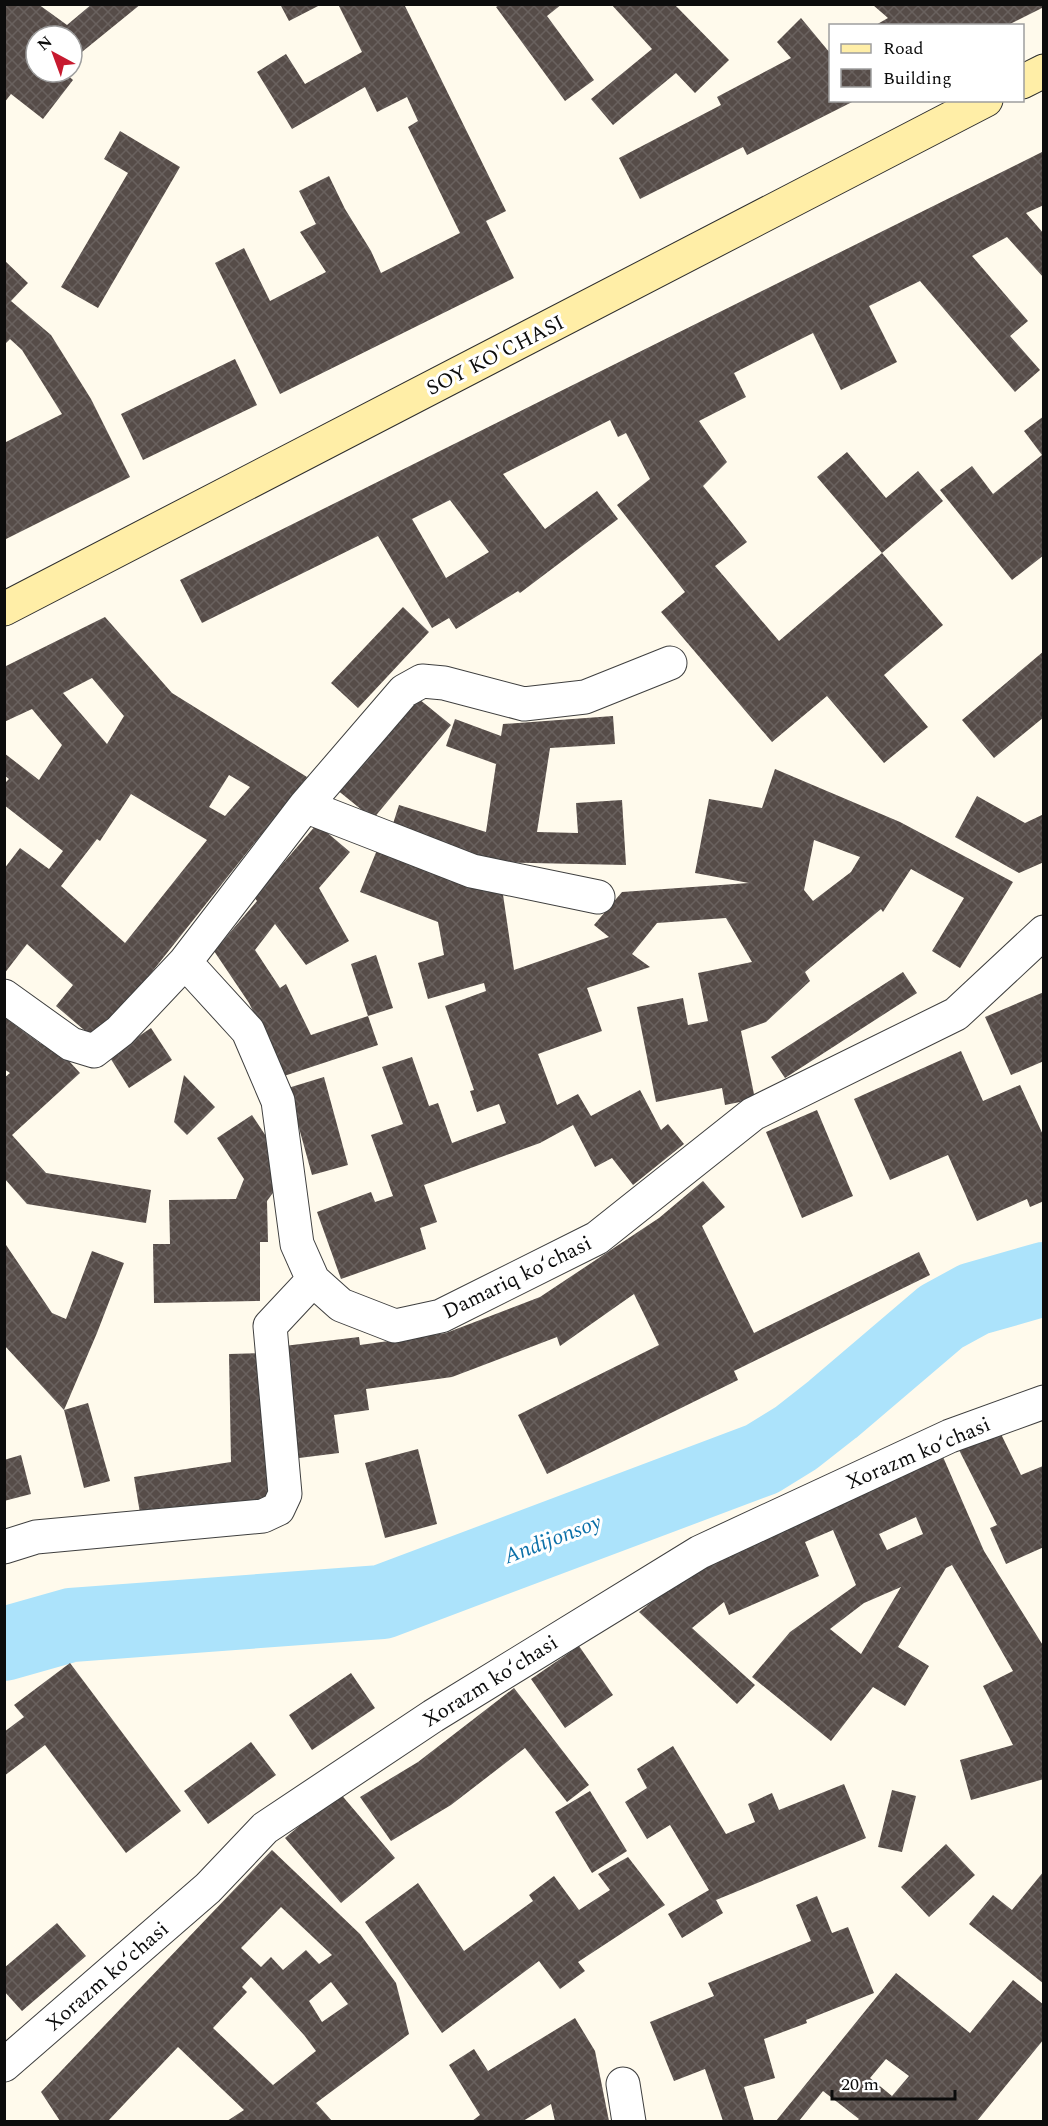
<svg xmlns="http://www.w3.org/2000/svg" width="1048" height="2126" font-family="Spectral,serif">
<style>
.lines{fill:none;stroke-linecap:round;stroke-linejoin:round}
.river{stroke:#ace3fb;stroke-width:74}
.building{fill:url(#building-cross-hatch);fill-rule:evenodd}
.street-casing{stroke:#3f3f3f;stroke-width:35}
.secondary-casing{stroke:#2e2e2e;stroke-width:35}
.street{stroke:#fff;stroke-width:33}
.secondary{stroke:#ffeea7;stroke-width:33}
.labels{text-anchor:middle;stroke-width:6;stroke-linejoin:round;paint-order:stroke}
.street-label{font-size:21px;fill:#0c0c0c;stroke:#fff}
.water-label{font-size:22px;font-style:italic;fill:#0c70a8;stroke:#fff}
</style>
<defs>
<pattern id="building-cross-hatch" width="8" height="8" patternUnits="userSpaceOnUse" patternTransform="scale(1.5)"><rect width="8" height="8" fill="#564c48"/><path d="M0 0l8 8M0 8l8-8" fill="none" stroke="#69615e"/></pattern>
</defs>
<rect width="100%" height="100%" fill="#fffaec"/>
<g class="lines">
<path class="river" d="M4,1644l67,-19 311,-23 380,-143 34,-21 37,-29 108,-92 33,-18 70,-20"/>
</g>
<path class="building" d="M4,4h34l29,21 25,-21h49l-69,56v-24h-36v36h28l9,8 -30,39 -32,-25 -7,9z
M280,4h42l-33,17z
M338,4h66l102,207 -20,10 28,57 -234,116 -65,-131 29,-15 26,53 56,-29 -26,-40 16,-8 -17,-33 30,-15 16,33 26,42 10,22 79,-40 -52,-106 10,-6 -11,-24 -30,15 -12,-25 -73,42 -35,-57 29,-18 19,30 57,-32z
M501,4h61l-15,12 47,64 -29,21 -69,-94z
M611,4h63l55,56 -34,33 -19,-20 -63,52 -22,-26 61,-50z
M873,5h171v2l-38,19h-132l14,-8z
M801,18l29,35v47h26l-109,55 -4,-8 -103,52 -21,-41 102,-53 -4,-8 74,-39 -14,-16z
M120,131l60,36 -82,141 -37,-21 67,-114 -24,-14z
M1044,151v54l-18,8 18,21v44l-37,-41 -35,19 56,65 -18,15 30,34 -25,22 -95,-111 -51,25 28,56 -56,28 -28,-57 -79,40 12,24 -47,24 28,41 -24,24 44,56 -32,24 64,75 103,-88 61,72 -59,50 44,52 -44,36 -57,-67 -55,46 -111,-130 24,-20 -68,-87 33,-26 -24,-46 -8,4 -8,-17 -107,54 42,55 52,-38 21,28 -98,74 -2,-2 -62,38 -7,-11 -17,10 -54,-92 -176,87 -22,-43zM450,500l39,52 -43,26 -34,-59z
M4,260l24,23 -17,18 40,34 40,64 39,78 -126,63v-97l58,-29 -40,-64 -12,-11 -6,6z
M235,359l22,46 -114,55 -22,-46z
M1044,416v139l-32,25 -72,-90 32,-24 21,28 49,-39 -18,-24z
M847,452l39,46 32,-27 25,30 -61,52 -65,-76z
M403,607l26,25 -71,76 -27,-25z
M105,617l67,76 135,84 -210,264 -41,-35 17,-21 -46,-41 -23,30v-105l16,-21 29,21 14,-18 -59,-46v-21l5,-5 -5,-4v-22l35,27 23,-35 -30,-36 -28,13v-55zM92,678l32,38 -17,28 -44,-51zM229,775l21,12 -25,29 -16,-9zM131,794l76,46 -82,103 -64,-57 36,-47 3,2z
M1044,651v66l-50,41 -32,-38z
M414,695l37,30 -78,94 -37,-30z
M613,716l2,28 -65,4 -13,84 41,1 -2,-30 46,-3 4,65 -145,-3 -91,-29 9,-28 87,27 10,-68 -50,-18 9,-27 46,17 2,-12z
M775,769l125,53 113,60 -53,86 -28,-17 32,-53 -53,-29 -28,43 -2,-3 -76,63 5,9 -44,41 -25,9 14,68 -30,6 -3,-17 -66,14 -19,-95 46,-9 5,27 20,-4 -10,-48 54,-11 -26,-44 -69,5 -25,31 18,13 -63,21 15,43 -64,23 19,51 21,-11 13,22 49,-26 21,40 7,-6 16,20 -51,41 -21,-27 -17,9 -22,-42 -33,18 -116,42 13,37 -17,6 6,21 -85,30 -24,-67 54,-20 4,10 18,-6 -22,-61 32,-11 -21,-57 30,-10 17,49 9,-3 14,40 54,-20 -7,-19 -22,8 -7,-21 4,-1 -29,-84 41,-15 -2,-8 -56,16 -10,-36 26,-8 -6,-33 -78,-30 17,-42 124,31 13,89 95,-33 -15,-12 28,-33 127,-9 -54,-10 14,-74 53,9zM814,840l46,17 -9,15 -38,29 -9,-11z
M977,796l48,27 19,-9v48l-25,11 -64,-36z
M317,824l33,28 -31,36 30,53 -43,24 -31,-41 -20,26 25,38 6,-4 25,51 57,-19 10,29 -94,31 -35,-73 -35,-52 43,-50 -3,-4z
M376,955l17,53 -25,8 -17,-52z
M903,972l14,21 -132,85 -14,-21z
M1044,992v69l-33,14 -26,-58z
M4,1017l37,27 7,-6 32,35 -68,62 34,38 105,17 -5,33 -119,-19 -23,-26v-100l6,-5 -6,-4z
M151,1028l21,32 -43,28 -20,-32z
M961,1051l22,50 37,-16 24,52v64l-14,6 -3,-8 -50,22 -29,-66 -58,25 -36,-81z
M184,1075l31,32 -28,28 -13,-13z
M324,1077l24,88 -36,10 -24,-87z
M817,1110l36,86 -51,22 -36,-86z
M252,1115l27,41 -4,34 -8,11 1,41h-8v59l-106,2 -1,-59h17l-1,-44 67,-1 8,-20 -27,-41z
M703,1181l22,26 -23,19 52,107 165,-81 11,23 -196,96 4,9 -191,94 -29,-59 141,-70 -25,-51 -74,52 -3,-9 -105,40 -86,12 3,21 -35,5 5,38 -40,5 -15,-112 75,-9 1,8 86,-12 94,-36 119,-79z
M4,1242l48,71 14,6 26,-68 32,12 -27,70 -33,77 24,-7 22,78 -26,7 -20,-78 -60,-65z
M266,1353l4,146 -129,20 -7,-42 97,-15 -2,-108z
M998,1428l23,47 22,-9 1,2v79l-38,17 -16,-36 7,-3 -39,-77z
M418,1449l19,75 -52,14 -20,-75z
M940,1450l44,101 60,96v132l-73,21 -11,-40 53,-15 -30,-59 30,-15 -61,-106 -6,3 -48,79 31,19 -24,40 -32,-19 -42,54 -79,-64 38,-45 66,-47 -23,-55 -28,12 14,34 -90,39 -5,-13 -32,26 63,57 -18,19 -98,-92 66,-53zM916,1517l7,17 -36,16 -8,-16zM901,1587l-40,67 -31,-25 34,-26z
M21,1455l10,39 -27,7v-41z
M579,1646l34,49 -48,33 -34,-49z
M70,1663l111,148 -55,42 -81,-108 -41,31v-44l20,-15 -10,-12z
M351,1673l24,35 -63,42 -23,-35z
M514,1688l75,97 -22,17 -42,-54 -74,57 -60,36 -31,-44 58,-35z
M251,1742l25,33 -68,49 -24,-33z
M673,1746l53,88 29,-12 -7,-18 24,-11 7,17 65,-26 22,54 -150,62 7,13 -41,25 -14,-24 41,-24 -39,-65 -23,14 -22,-37 22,-14 -10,-19z
M892,1790l24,6 -14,56 -24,-5z
M590,1791l37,60 -35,22 -37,-61z
M339,1792l56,66 -54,45 -56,-65z
M946,1844l29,31 -46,42 -28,-30z
M272,1850l88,84 36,49 13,51 -93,69 16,18h-105l17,-11 -66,-63 -70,74h-48l-19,-29zM281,1907l51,48 -13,9 -13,-14 -23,20 -12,-13 -10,10 -20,-19zM251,1977l53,58 12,16 -43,34 -60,-57 34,-36 -5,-5zM331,1982l17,22 -26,18 -13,-21z
M628,1857l37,48 -87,57 7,9 -25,18 -21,-28 -97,72 -77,-111 53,-39 46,68 69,-50 -4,-6 25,-19 25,34 31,-20 -12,-16z
M1044,1871v113l-75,-60 24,-29 19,15z
M817,1896l15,37 16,-6 26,66 -68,27 1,3 -43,16 11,39 -31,9 10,34h-31l-18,-52 -31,12 -24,-59 64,-26 -6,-13 103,-42 -15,-36z
M57,1923l29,33 -64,55 -18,-20v-23z
M896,1973l74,60 43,-53 31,25v34l-67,82h-120l2,-2 -36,-28 -24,30h-23zM886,2059l23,17 -17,20 -22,-18z
M575,2018l20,33 14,70h-54l-4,-17 -28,17h-51l8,-6 -31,-50 25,-16 14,22z"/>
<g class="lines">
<defs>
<path id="street" d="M305,806l167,65 126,26
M185,962l120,-156 99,-115 18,-10 22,2 80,21 61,-7 85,-34
M4,996l67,48 23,7 26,-20 65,-69 63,69 30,70 19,143 16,36 28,25 54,21 46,-10 156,-78 156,-124 203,-100 88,-82
M4,1547l32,-10 227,-21 15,-7 7,-15 -15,-168 43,-46
M4,2065l204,-177 57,-60 168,-112 267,-164 250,-116 94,-34
M623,2084l6,38"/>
<path id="secondary" d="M1022,82l22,-11
M4,609l982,-509"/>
</defs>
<use href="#street" class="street-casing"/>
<use href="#secondary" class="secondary-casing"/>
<use href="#street" class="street"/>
<use href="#secondary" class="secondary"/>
</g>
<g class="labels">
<g class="street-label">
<text transform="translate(495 355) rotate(-27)" y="7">SOY KO'CHASI</text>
<text transform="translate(517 1277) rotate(-26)" y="7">Damariq koʻchasi</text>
<text transform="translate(918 1453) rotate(-23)" y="7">Xorazm koʻchasi</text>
<text transform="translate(490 1681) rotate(-32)" y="7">Xorazm koʻchasi</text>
<text transform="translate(107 1976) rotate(-41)" y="7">Xorazm koʻchasi</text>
</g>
<g class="water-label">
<text transform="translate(552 1538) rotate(-21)" y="8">Andijonsoy</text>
</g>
</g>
<rect width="1048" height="2126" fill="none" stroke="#0c0c0c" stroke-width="12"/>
<rect x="829" y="24" width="195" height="78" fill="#ffffff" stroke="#9e9e9e" stroke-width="1.5"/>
<rect x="841" y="44" width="30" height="9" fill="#ffeea7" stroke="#9e9e9e" stroke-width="1.5"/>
<text x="883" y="54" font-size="18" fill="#0c0c0c">Road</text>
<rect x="841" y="69" width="30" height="18" fill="url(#building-cross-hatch)" stroke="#9e9e9e" stroke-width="1.5"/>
<text x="883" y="84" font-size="18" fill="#0c0c0c">Building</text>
<g transform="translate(54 54) rotate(319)"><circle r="28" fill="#ffffff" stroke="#9e9e9e" stroke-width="1.5"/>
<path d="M0-4.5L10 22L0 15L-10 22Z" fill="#c71a2f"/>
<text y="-9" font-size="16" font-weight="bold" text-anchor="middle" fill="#0c0c0c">N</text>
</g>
<path d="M832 2090v9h123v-9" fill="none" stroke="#0c0c0c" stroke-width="3"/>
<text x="841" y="2090" font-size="18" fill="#0c0c0c" stroke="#ffffff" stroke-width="4.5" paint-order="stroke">20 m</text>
</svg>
